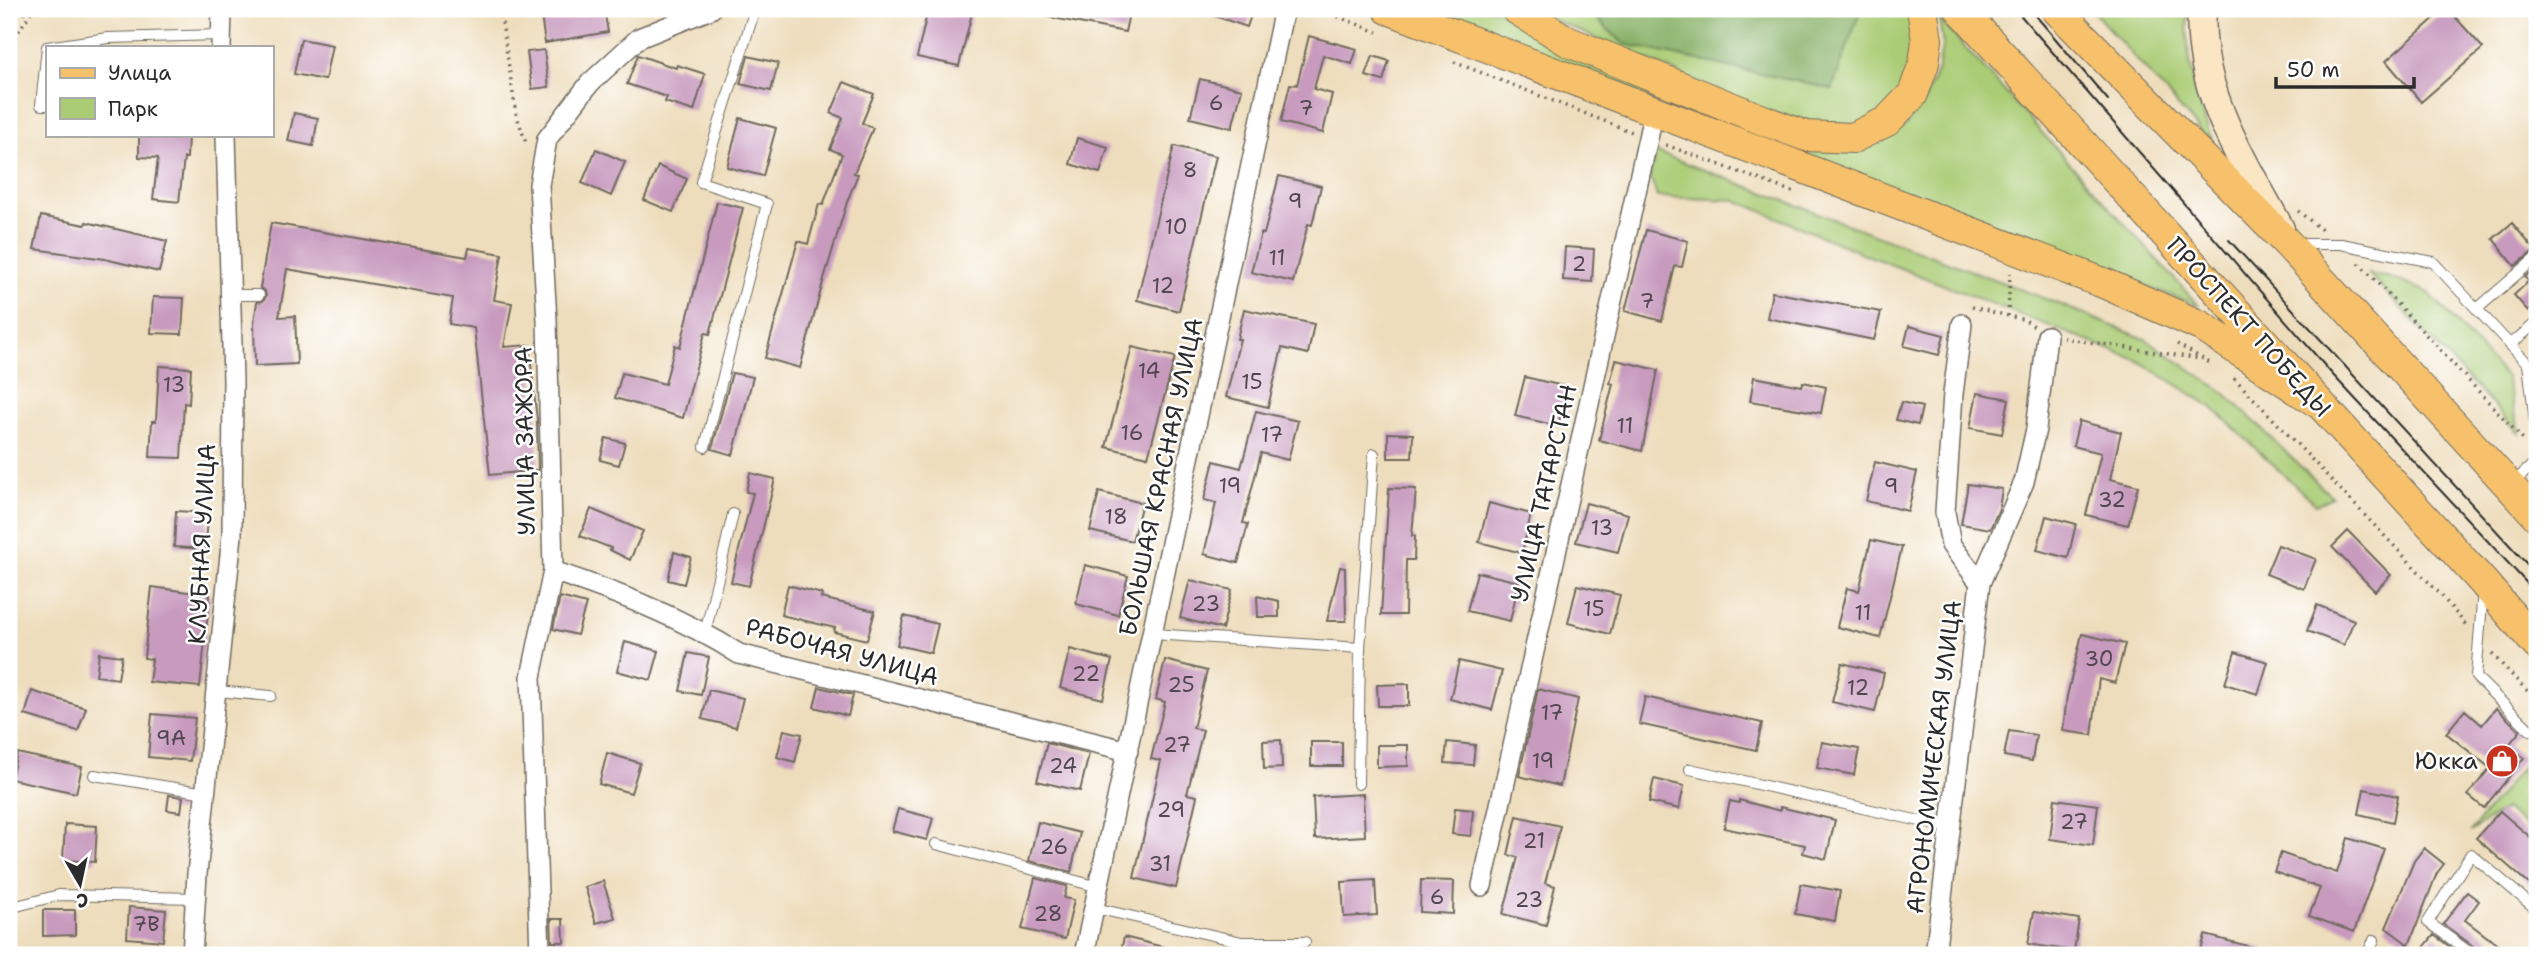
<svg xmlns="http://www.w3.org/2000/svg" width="2546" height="964" font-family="'Shantell Sans',sans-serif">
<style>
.green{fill:#aacc75;stroke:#6a7c50;stroke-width:2}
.forest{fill:#87b066;stroke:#596e48;stroke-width:2}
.building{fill:#c79abe}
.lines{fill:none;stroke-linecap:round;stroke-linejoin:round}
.lane-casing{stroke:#6f695e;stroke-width:12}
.street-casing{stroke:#6f695e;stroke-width:22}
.secondary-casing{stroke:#6f695e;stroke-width:31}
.primary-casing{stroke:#6f695e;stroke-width:32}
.path{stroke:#6f695e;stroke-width:3.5;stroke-dasharray:2 5;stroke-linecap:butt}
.lane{stroke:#fff;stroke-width:10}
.street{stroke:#fff;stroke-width:19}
.secondary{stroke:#fbe6c4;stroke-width:28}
.primary{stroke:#f6c16b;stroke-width:30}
.tram{stroke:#2b2b2b;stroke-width:2}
.labels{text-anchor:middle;stroke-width:5;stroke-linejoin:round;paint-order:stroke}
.number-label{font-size:21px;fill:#524750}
.street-label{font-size:24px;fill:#2b2b2b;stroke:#fff}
.poi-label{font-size:24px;fill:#2b2b2b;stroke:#fff;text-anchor:end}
</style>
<rect width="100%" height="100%" fill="#fff"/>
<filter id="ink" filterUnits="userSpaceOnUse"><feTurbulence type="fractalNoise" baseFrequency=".0143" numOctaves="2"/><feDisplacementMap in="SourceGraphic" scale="14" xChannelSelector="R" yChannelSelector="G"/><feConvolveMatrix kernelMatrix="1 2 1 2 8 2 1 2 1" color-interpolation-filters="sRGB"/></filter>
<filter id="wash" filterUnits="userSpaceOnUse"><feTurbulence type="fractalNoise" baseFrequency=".00686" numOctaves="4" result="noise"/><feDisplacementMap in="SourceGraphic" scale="28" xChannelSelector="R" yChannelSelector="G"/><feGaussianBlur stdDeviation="1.57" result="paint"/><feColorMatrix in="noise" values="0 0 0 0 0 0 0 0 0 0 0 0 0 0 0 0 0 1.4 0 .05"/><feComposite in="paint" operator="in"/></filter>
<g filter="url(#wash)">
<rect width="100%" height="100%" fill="#eeddbc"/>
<path class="green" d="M1406,9h91l63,43 254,95 72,-9 21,-14 14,-18 16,-34 6,-27 -4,-26 260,287z
M1528,9h379l8,12 -6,60 -21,29 -34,18 -42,-1 -44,-15z
M2091,9h97c-4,48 9,94 27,138z
M1656,152l382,144 107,43 79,53 108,105 -16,8 -104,-98 -75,-47 -273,-106 -129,-54 -78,-3 -7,-22z
M2369,274l22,4 37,14 78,85 14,57z
M2537,760v76l-32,-27 -35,23 57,-71z"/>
<path class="forest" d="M1586,9h275l-29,80 -208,-45z"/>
<g id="blocks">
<path class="building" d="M540,9h64l4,23 -63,11z
M928,9h45l-14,57 -42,-9z
M1043,9h87l-5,23 -82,-16z
M1200,9h53l-6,18 -47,-16z
M2445,9h3l35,39 -62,54 -35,-41z
M1309,36l48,13 -5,15 -29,-9 -9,34 18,5 -9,39 -42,-11 9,-38 7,1z
M301,39l31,6 -7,35 -31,-6z
M544,50l5,37 -17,2 -5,-37z
M638,55l38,13 1,-3 28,9 -11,37 -29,-9 2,-5 -40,-13z
M748,56l30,7 -7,28 -31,-7z
M1373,56l16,5 -6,20 -17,-5z
M1200,79l42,10 -10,39 -42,-10z
M844,82l30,12 -12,29 11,5 -19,45 4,1 -11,28 -24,80 -23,86 -35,-10 33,-117 10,3 11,-40 4,1 19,-51 -12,-5 13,-31 -12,-5z
M294,113l24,5 -5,28 -25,-5z
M740,118l36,10 -13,48 -36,-9z
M139,135h49l-1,23h-3l-5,44 -26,-3 5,-41 -19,-1z
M1077,138l31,9 -8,26 -30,-9z
M1174,146l42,10 -37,155 -42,-11z
M596,149l29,13 -14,34 -29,-13z
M658,166l29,13 -14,33 -29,-12z
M1279,176l42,10 -9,39 -4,-1 -15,58 -42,-10 10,-39 3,1z
M717,202l26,6 -33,126 -5,-1 -22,85 -68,-20 7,-25 43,11 10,-39 5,2z
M41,216l44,9 1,-3 81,19 -8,31 -54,-13 -71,-10z
M271,223l196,34 2,-9 33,6 -8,46 18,3 -8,44 25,-2 8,75 1,50 -48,5 -16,-147 -25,-4 4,-26 -166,-29 -8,48 16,-1 2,48 -42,2 -1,-43 3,-21 6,-1 3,-5 -1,-5 -5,-3z
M2512,223l23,27 -20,16 -22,-27z
M1646,230l42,11 -6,26 -7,-1 -13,55 -37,-10z
M1565,247l29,2 -2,33 -29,-2z
M2537,267v35l-9,9 -14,-16 15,-14 -4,-4z
M1772,292l109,20 -7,28 -107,-22z
M153,297l31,1 -2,36 -31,-1z
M1244,309l70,15 -6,30 -26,-6 -14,59 -42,-10 14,-58h-3z
M1909,326l35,9 -5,20 -35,-9z
M1132,347l43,10 -27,100 -42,-10z
M1616,360l42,10 -16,81 -43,-11 14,-56 -3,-1z
M159,366l32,2 -2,36 -5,-1 -3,55 -31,-1 2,-36h4z
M732,373l21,4 -20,78 -21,-6z
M1525,377l42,10 -9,39 -43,-10z
M1754,377l48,9 1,-4 23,5 -5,26 -71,-12z
M1977,393l32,6 -7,35 -32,-6z
M1901,402l21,5 -4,18 -22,-5z
M1256,411l42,10 -10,39 -27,-7 -18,70 5,1 -10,39 -34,-9 12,-51 -12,-3 10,-39 27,7z
M2079,421l42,11 -11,47 28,7 -10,39 -42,-10 15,-62 -28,-7z
M1388,433l25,1 -1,24h-24z
M606,438l19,5 -6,22 -19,-5z
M1875,462l42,10 -9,39 -42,-10z
M750,473l25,6 -26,107 -18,-4 22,-89 -7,-1z
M1968,484l34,5 -3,20 -9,20 -29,-5z
M1389,488l27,1 -4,47h3l-1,24h-8l-1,55h-24z
M1099,492l43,11 -10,38 -42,-10z
M1489,503l42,11 -9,39 -43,-11z
M1586,503l42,11 -10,38 -42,-10z
M591,509l52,22 -13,29 -20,-10 1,-2 -31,-12z
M176,511l32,2 -2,36 -32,-2z
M2046,516l30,8 -8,34 -31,-8z
M2348,531l43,44 -16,16 -43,-44z
M1871,540l31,7 -22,91 -43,-11 10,-39 12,3z
M2278,545l38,14 -12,30 -38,-15z
M674,552l17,5 -7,27 -16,-4z
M1085,565l43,11 -10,39 -42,-11z
M1340,567l5,1 1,53h-19z
M1477,572l42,10 -9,39 -43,-10z
M1190,580l42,10 -10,39 -42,-11z
M788,585l34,9 -1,4 54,13 -8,29 -33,-8 1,-4 -54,-13z
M1577,585l43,10 -10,39 -42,-11z
M152,587l58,8 -10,92 -51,-5 3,-23 -8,-1z
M1257,596l22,5v16h-21z
M560,597l26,7 -9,31 -24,-6z
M2317,605l37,15 -10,25 -37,-14z
M904,616l34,8 -7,29 -34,-8z
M2082,634l43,10 -10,39 -16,-4 -7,56 -29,-4 4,-35z
M625,642l34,9 -8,29 -34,-9z
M1070,649l42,11 -9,39 -43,-11z
M2235,652l33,10 -10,32 -33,-10z
M99,653l23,3 -4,23 -22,-3z
M688,653l21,4 -8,38 -21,-4z
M1165,660l42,11 -14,57 10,2 -16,64 10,2 -21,92 -42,-10 27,-117 -10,-2 14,-57 -9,-3z
M1459,661l43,10 -10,39 -42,-11z
M1842,663l42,10 -9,39 -43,-10z
M1409,684v22h-31l-1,-21z
M819,687l34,8 -5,21 -34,-9z
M1538,689l40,10 -18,87 -41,-10z
M709,690l34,8 -7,29 -34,-8z
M32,691l54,17 -8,23 -53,-16z
M1645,697l117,26 -6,27 -117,-26z
M2496,708l24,23 -12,15 16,12 -40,50 -16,-13 22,-27 -44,-35 19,-23 17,15z
M152,714l43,4 -5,43 -42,-4z
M784,730l18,4 -7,28 -18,-5z
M2009,731l27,4 -4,26 -28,-5z
M1281,740l1,28 -18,1 -1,-28z
M1311,742h31v24h-31z
M1447,742l28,3 -2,20 -28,-2z
M1822,742l37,7 -5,26 -37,-7z
M1047,743l42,11 -9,37 -43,-10z
M1377,745h31v21l-31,1z
M17,753l65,14 -6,26 -65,-14z
M607,753l33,10 -9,30 -32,-9z
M1654,779l30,7 -5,23 -30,-7z
M2364,789l34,7 -5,26 -34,-8z
M1363,794l2,42 -50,3 -2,-42z
M169,795l14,2 -2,15 -14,-2z
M2055,799l43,6 -5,40 -43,-6z
M1739,800l41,11v-4l55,13 -9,39 -23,-6 2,-8 -81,-17 6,-27 9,2z
M1455,808l18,2 -2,26 -19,-2z
M898,809l35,9 -6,22 -35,-9z
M2500,811l37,32v48l-61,-53z
M1517,816l43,10 -15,57 10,3 -9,39 -43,-11 15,-57 -10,-2z
M1038,822l42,11 -9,39 -42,-11z
M65,824l32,2 -2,36 -32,-2z
M2348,838l36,11 -30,83 -45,-16 11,-28 -46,-16 7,-19 56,20z
M2424,848l20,16 -7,9 -28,72 -23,-17 28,-67z
M1035,878l32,8 -3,12 10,2 -9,39 -43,-10z
M1375,880l2,35 -33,2 -2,-35z
M1421,880l33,1 -1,33 -33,-2z
M603,881l12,37 -19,5 -11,-36z
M1801,884l39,7 -5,30 -40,-7z
M2467,892l12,9 -14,19 46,35h-31l-3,-6 -34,-25z
M129,907l37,3 -3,31 -36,-3z
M43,910h32v25l-32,1z
M2034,912l45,7 -5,32 -46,-7z
M551,919h12l1,23h-12z
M2205,935l59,15v5h-64z
M2434,935l27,20h-43z
M1124,937l51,13v5h-55z"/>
</g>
</g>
<g filter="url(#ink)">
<use href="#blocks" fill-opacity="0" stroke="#6f695e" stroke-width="2"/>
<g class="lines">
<defs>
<path id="lane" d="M47,105h-6l6,-58 61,-9 113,-3
M2295,244h46l92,18 95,102 9,74
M231,295h28
M2477,309l60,-52
M2510,345l27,-23
M705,447l62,-243 -66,-22 54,-173
M2513,483l24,-22
M2483,590l-7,87 54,53 7,-1
M705,633l28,-119
M1153,634l207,14
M217,691l54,5
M1690,769l261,59
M94,775l112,18
M1358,784l2,-136 14,-194
M936,844l163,43
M9,908l50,-13 137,3
M1095,908l147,34h63
M2367,955l7,-15
M2473,955l-45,-33 43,-68 66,56"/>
<path id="street" d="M221,47l1,-38
M553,571c65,22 128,46 186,83l389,97
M1980,583l44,-101 12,-53 11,-93
M1482,886l172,-775
M192,955l5,-81 35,-339 1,-155 -7,-245
M540,955l-9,-278 22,-106 -6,-251 -8,-135 8,-46 43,-56 49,-45 72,-29
M1084,955l200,-946
M1935,955l45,-372 -29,-38 -6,-33 8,-118 9,-70"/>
<path id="secondary" d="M2202,9c-6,82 41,151 78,220"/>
<path id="primary" d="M1388,9l718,275 95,42 117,77
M1516,9l53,33 199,80 38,14 47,2 34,-17 26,-27 11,-31 3,-23 -5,-31
M1960,9l523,573 54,63
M2056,9l232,235 249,272"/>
</defs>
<use href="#lane" class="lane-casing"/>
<use href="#street" class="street-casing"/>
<use href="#secondary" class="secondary-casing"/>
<use href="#primary" class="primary-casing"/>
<path class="path" d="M500,9l16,104 11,33
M1318,9l60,23
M9,15l45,-6
M9,41l6,-4 16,-25
M1454,62l178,70
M1666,145l127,47
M2298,211l24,19
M2359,263l164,176
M1972,307l53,13 9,6
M2008,316l2,-43
M2063,338l138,21
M2177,344l33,19
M2234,378l206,216 26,31
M2492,654l45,47"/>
<use href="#lane" class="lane"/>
<use href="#street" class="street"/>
<use href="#secondary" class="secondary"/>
<use href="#primary" class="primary"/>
<path class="tram" d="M2015,9l317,365 205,220
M2030,9l78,91
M2229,240l308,335"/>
</g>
</g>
<defs>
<symbol id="shop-disc" viewBox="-11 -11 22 22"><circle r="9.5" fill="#c8321e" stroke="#fff"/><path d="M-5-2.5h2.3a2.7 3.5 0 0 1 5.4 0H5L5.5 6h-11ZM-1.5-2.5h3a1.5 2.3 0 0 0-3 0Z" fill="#fff"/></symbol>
</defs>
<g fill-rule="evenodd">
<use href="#shop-disc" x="2483" y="742" width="38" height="38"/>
</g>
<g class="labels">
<g class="number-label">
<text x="1216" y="110">6</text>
<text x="1306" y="115">7</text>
<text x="1190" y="177">8</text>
<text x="1295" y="208">9</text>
<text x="1176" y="234">10</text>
<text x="1277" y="265">11</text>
<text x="1579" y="271">2</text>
<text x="1163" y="293">12</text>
<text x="1647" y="308">7</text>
<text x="1149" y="378">14</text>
<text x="1252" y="389">15</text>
<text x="174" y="392">13</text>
<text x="1625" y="433">11</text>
<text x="1132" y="440">16</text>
<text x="1272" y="442">17</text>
<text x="1230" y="493">19</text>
<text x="1891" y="493">9</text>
<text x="2112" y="507">32</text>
<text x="1116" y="524">18</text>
<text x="1602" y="535">13</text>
<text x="1206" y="611">23</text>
<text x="1594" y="616">15</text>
<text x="1863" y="620">11</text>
<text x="2099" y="666">30</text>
<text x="1086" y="681">22</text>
<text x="1181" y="692">25</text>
<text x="1858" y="695">12</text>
<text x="1552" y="720">17</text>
<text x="171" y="745">9А</text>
<text x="1177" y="752">27</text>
<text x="1543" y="768">19</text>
<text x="1063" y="773">24</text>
<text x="1171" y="817">29</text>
<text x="2074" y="829">27</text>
<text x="1534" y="848">21</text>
<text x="1054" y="854">26</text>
<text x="1160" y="871">31</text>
<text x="1437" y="904">6</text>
<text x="1529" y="907">23</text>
<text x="1048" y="921">28</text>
<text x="146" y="931">7В</text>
</g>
<g class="street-label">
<text transform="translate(2249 327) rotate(48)" y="8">ПРОСПЕКТ ПОБЕДЫ</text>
<text transform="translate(525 441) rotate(-91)" y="8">УЛИЦА ЗАЖОРА</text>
<text transform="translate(1161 477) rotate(-78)" y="8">БОЛЬШАЯ КРАСНАЯ УЛИЦА</text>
<text transform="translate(1544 493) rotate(-77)" y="8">УЛИЦА ТАТАРСТАН</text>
<text transform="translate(202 544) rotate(-87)" y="8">КЛУБНАЯ УЛИЦА</text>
<text transform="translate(842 652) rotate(15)" y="8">РАБОЧАЯ УЛИЦА</text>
<text transform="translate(1934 757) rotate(-83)" y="8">АГРОНОМИЧЕСКАЯ УЛИЦА</text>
</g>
<g class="poi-label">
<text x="2478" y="769">Юкка</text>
</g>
</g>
<rect width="2546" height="964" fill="none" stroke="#fff" stroke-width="35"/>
<rect x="46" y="46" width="228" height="91" fill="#ffffff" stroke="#aaaaaa" stroke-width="2"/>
<rect x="60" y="68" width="35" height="10" fill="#f6c16b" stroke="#aaaaaa" stroke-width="2"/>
<text x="108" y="80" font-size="21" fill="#2b2b2b">Улица</text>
<rect x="60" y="98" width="35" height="21" fill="#aacc75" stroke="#aaaaaa" stroke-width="2"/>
<text x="108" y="116" font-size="21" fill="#2b2b2b">Парк</text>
<g transform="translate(80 884) rotate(171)" stroke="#ffffff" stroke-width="5" paint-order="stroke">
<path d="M0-5L12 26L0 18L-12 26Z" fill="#2b2b2b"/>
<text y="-10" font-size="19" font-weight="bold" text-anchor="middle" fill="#2b2b2b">С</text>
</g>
<path d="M2276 77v10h138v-10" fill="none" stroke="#2b2b2b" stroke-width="3.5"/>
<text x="2287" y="77" font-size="21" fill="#2b2b2b" stroke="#ffffff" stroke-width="5" paint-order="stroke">50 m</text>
</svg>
